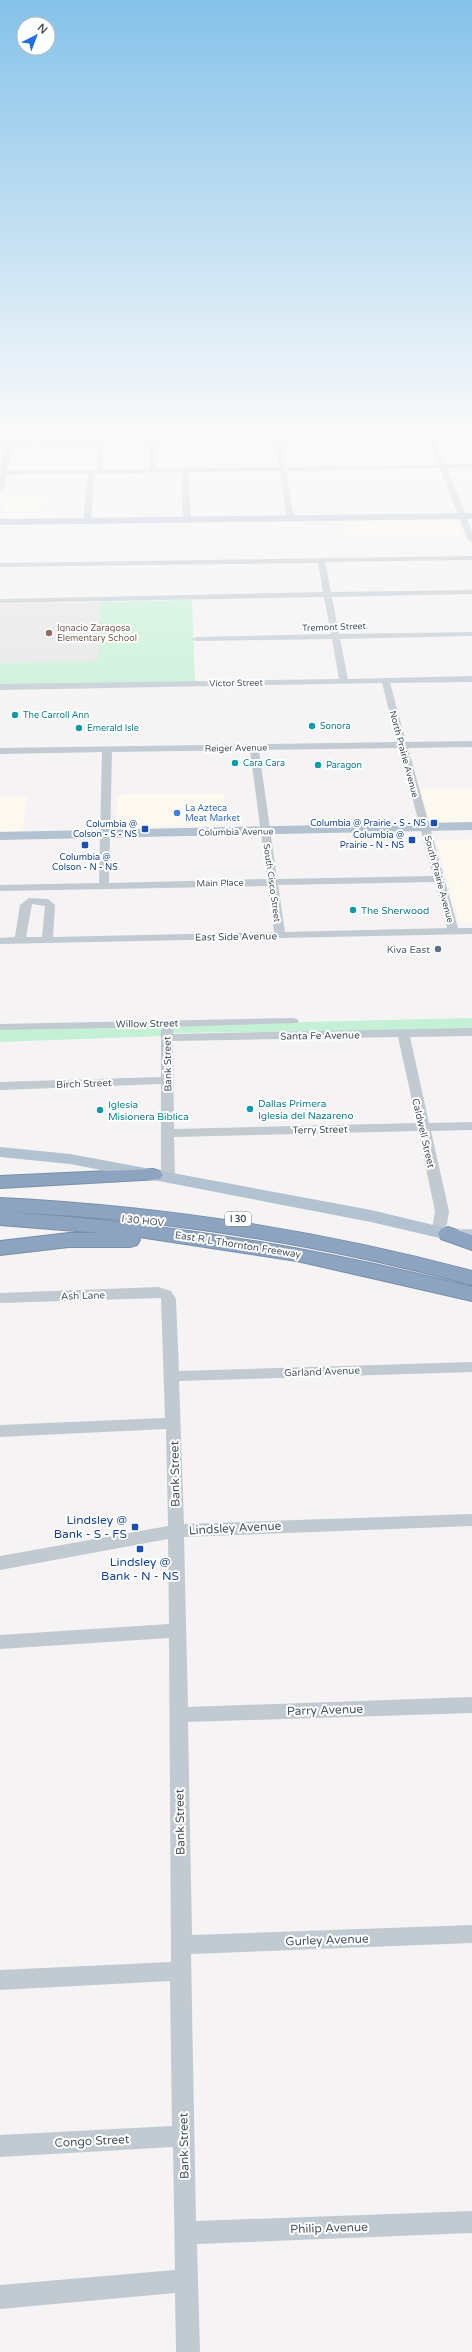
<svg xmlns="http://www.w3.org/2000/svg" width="472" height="2352" font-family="'Varela Round',sans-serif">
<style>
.commercial{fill:#fdf9ef}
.education{fill:#e6e4e5}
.green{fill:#c4f0d5}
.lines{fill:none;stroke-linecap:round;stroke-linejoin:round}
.highway-casing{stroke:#778fab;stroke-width:2}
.minor{fill:#c1cad1;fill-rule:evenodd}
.major{fill:#b3c2d0;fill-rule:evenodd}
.highway{fill:#8ca4bf;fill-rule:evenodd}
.education-dot{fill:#8d6e63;stroke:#fff;stroke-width:1.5}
.culture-dot{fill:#0f9aa8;stroke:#fff;stroke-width:1.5}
.shop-dot{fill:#3f7fe0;stroke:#fff;stroke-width:1.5}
.transit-dot{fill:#1a4fb4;stroke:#fff;stroke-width:1.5}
.service-dot{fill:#5c6f8a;stroke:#fff;stroke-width:1.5}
.labels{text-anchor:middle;stroke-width:4;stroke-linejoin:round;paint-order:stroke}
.far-street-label{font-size:9px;fill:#4a5660;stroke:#fff}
.far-education-label{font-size:9px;fill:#785e54;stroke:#fff;text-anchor:start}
.far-culture-label{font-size:9px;fill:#0d838f;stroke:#fff;text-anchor:start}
.far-shop-label{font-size:9px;fill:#366cbe;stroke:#fff;text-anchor:start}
.far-transit-label{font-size:9px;fill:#164399;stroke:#fff;text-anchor:end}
.shield{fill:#fff;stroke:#808990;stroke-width:1}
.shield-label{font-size:9px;font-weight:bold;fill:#4a5660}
.culture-label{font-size:10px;fill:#0d838f;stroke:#fff;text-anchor:start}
.street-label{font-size:10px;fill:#4a5660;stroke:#fff}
.service-label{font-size:10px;fill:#4e5e75;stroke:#fff;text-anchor:end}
.near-street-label{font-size:12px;fill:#4a5660;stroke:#fff}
.near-transit-label{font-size:12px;fill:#164399;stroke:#fff;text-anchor:end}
</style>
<rect width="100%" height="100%" fill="#f5f3f3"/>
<path class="commercial" d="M20,428h63v2h-13l-2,12h-52z
M5,496h39l-3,22 -35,1 -3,-2z
M456,518l7,18 -117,2 -4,-18z
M472,788v35l-44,1 -9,-35z
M224,793l2,32 -110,2 1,-32z
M27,796l-4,35h-23v-34z
M472,839v83h-13l-23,-82z"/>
<path class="education" d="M100,602l-2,59 -98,2v-59z"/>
<path class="green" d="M192,600l3,82 -195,3v-22l98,-2 2,-59z
M472,1018v12l-308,3 -2,3 -162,6v-14l155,-3 18,2 8,-2z"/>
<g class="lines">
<defs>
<path id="highway" d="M153,1169l7,2 3,4 -3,4 -160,9v-12z
M0,1198c162,8 315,31 472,73v14c-153,-41 -306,-66 -464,-73 157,11 311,36 464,75v14l-175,-40 -158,-24 1,3 -3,5 -7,2h-61l-69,8v-14l69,-8h32l-101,-8z
M448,1227l24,8v15l-31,-11 -3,-5 3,-5z"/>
</defs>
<use href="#highway" class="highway-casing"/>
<path class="minor" d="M10,428h6l-3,15 137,-2 1,-13h6v13l120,-2 -1,-11h6l2,11 69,-1 -2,-10h6l3,10 67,-1 -3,-9h6l3,6h39v4h-38l11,26h27v4h-25l25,63v11l-4,-2 -28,-72 -154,3 8,47 -4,2 -4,-2 -6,-47 -92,1 3,48 -4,2 -4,-2 -1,-48 -87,2 -4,47 -4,2 -4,-2 5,-47 -81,1 -4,15 -3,2v-21l6,-24h-6v-4h7zM429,441l9,24 -152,2 -4,-24zM276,443l3,24 -123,2 1,-24zM104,445h46v24h-47zM98,446l-1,24 -90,1 5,-24z
M472,556v4l-147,2 6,30 141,-2v4l-140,3 7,37 133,-2v4l-132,3 8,40 124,-3v6l-82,1 16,59 66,-1v6l-64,1 50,180h14v6l-472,10v-6l15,-1 5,-32 9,-7 19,1 7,6 -2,32 221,-5 -6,-46 -268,5v-6l99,-2 3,-131 -102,2v-6l397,-6 -15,-59 -382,7v-6l339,-5 -7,-40 -136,2 -4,-2 4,-2 135,-3 -7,-37 -324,6v-4l323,-7 -5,-29 -318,4v-4zM399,748l34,128 -156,3 -18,-129zM250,750l17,129 -158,4 3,-131zM435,882l12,46 -162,4 -7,-47zM32,904l13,2 -3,31h-16z
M293,1018l4,1 2,2 -2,2 -128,4 4,3v4l299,-6v8l-62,1 19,86 43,-1v8l-41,1 18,80 -2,13 -7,10 -5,1 -7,-4 5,-7 2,-13 -17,-80 -244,6 1,41 -7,4 -7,-4v-94l-161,6v-8l161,-5v-47l3,-3 -164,3v-6zM398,1037l19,86 -243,6 -1,-88z
M472,1229v8l-22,1 -7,-4 7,-4z
M158,1287l13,4 5,8 3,72 293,-9v10l-293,9 5,143 288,-10v12l-288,11 4,170 284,-10v16l-284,9 4,213 280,-10v18l-281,11 5,267 276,-10v22l-275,11 3,108h-24l-1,-59 -175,16v-24l175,-15 -2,-123 -173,10v-22l172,-9 -2,-145 -170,9v-20l171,-8 -2,-324 -169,11v-14l169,-11 -1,-85 -168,31v-14l168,-30 -2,-97 -166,8v-12l165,-7 -4,-120 -161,5v-10z"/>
<path class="major" d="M472,513v6l-472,6v-6z
M472,822v8l-472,10v-8z
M0,1147l70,7 301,56 83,20 3,4 -3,4 -6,2 -77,-18 -301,-58 -70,-7z"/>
<use href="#highway" class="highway"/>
</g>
<linearGradient id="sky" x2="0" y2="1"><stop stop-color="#85c2ea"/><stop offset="0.57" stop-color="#fafafa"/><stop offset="1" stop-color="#fafafa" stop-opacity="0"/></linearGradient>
<rect width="472" height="757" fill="url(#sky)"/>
<circle class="education-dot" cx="49" cy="633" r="4"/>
<g class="culture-dot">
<circle cx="15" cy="715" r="4"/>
<circle cx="312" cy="726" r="4"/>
<circle cx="79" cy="728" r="4"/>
<circle cx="235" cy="763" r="4"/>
<circle cx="318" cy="765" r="4"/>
<circle cx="353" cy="910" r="4"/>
<circle cx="250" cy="1109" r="4"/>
<circle cx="100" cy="1110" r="4"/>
</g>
<circle class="shop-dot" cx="177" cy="813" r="4"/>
<g class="transit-dot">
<rect x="430" y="819" width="8" height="8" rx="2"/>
<rect x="141" y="825" width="8" height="8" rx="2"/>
<rect x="408" y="836" width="8" height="8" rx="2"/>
<rect x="81" y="841" width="8" height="8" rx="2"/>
<rect x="131" y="1523" width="8" height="8" rx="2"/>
<rect x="136" y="1545" width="8" height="8" rx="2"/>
</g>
<circle class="service-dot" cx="438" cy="949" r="4"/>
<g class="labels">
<g class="far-street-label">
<text transform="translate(334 627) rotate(-2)" y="3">Tremont Street</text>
<text transform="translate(236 683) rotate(-1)" y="3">Victor Street</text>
<text transform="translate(236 748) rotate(-1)" y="3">Reiger Avenue</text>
<text transform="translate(404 754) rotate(75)" y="3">North Prairie Avenue</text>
<text transform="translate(236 832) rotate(-1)" y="3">Columbia Avenue</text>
<text transform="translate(439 879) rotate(75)" y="3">South Prairie Avenue</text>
<text transform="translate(220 883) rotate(-1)" y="3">Main Place</text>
<text transform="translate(272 883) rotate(82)" y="3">South Cisco Street</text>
</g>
<g class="far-education-label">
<text x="57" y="631">Ignacio Zaragosa<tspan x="57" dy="10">Elementary School</tspan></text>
</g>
<g class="far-culture-label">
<text x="23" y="718">The Carroll Ann</text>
<text x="320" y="729">Sonora</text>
<text x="87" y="731">Emerald Isle</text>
<text x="243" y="766">Cara Cara</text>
<text x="326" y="768">Paragon</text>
</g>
<g class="far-shop-label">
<text x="185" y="811">La Azteca<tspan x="185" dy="10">Meat Market</tspan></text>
</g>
<g class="far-transit-label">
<text x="426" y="826">Columbia @ Prairie - S - NS</text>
<text x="137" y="827">Columbia @<tspan x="137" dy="10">Colson - S - NS</tspan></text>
<text x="404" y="838">Columbia @<tspan x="404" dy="10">Prairie - N - NS</tspan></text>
<text x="85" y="860" text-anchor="middle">Columbia @<tspan x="85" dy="10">Colson - N - NS</tspan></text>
</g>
<rect class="shield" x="225" y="1212" width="26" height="14" rx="3"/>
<g class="shield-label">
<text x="238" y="1222">I 30</text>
</g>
<g class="culture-label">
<text x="361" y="914">The Sherwood</text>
<text x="258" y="1107">Dallas Primera<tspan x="258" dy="12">Iglesia del Nazareno</tspan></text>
<text x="108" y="1108">Iglesia<tspan x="108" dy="12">Misionera Biblica</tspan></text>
</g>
<g class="street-label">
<text transform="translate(236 936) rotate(-1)" y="4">East Side Avenue</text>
<text transform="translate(147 1023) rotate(-1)" y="4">Willow Street</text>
<text transform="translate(320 1035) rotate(-1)" y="4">Santa Fe Avenue</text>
<text transform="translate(167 1064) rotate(-91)" y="4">Bank Street</text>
<text transform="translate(84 1083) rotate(-2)" y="4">Birch Street</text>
<text transform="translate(320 1129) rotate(-1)" y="4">Terry Street</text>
<text transform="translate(424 1133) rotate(77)" y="4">Caldwell Street</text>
<text transform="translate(143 1220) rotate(6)" y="4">I 30 HOV</text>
<text transform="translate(238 1244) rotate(9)" y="4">East R L Thornton Freeway</text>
<text transform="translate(83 1295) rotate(-2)" y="4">Ash Lane</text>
<text transform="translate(322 1371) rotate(-2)" y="4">Garland Avenue</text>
</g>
<g class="service-label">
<text x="430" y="953">Kiva East</text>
</g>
<g class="near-street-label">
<text transform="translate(175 1474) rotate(-91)" y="4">Bank Street</text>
<text transform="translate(235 1528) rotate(-3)" y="4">Lindsley Avenue</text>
<text transform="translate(325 1710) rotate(-2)" y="4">Parry Avenue</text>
<text transform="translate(180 1822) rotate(-91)" y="4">Bank Street</text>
<text transform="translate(327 1940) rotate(-2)" y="4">Gurley Avenue</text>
<text transform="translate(92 2141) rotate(-3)" y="4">Congo Street</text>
<text transform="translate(184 2146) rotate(-91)" y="4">Bank Street</text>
<text transform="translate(329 2228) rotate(-2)" y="4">Philip Avenue</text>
</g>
<g class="near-transit-label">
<text x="127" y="1524">Lindsley @<tspan x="127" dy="14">Bank - S - FS</tspan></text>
<text x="140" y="1566" text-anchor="middle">Lindsley @<tspan x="140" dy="14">Bank - N - NS</tspan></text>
</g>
</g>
<g transform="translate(36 36) rotate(42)"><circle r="19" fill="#ffffff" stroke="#b7bbbf"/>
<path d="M0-3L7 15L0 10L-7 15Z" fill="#1f72e3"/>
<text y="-6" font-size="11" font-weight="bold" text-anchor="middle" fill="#4a5660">N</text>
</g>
</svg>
